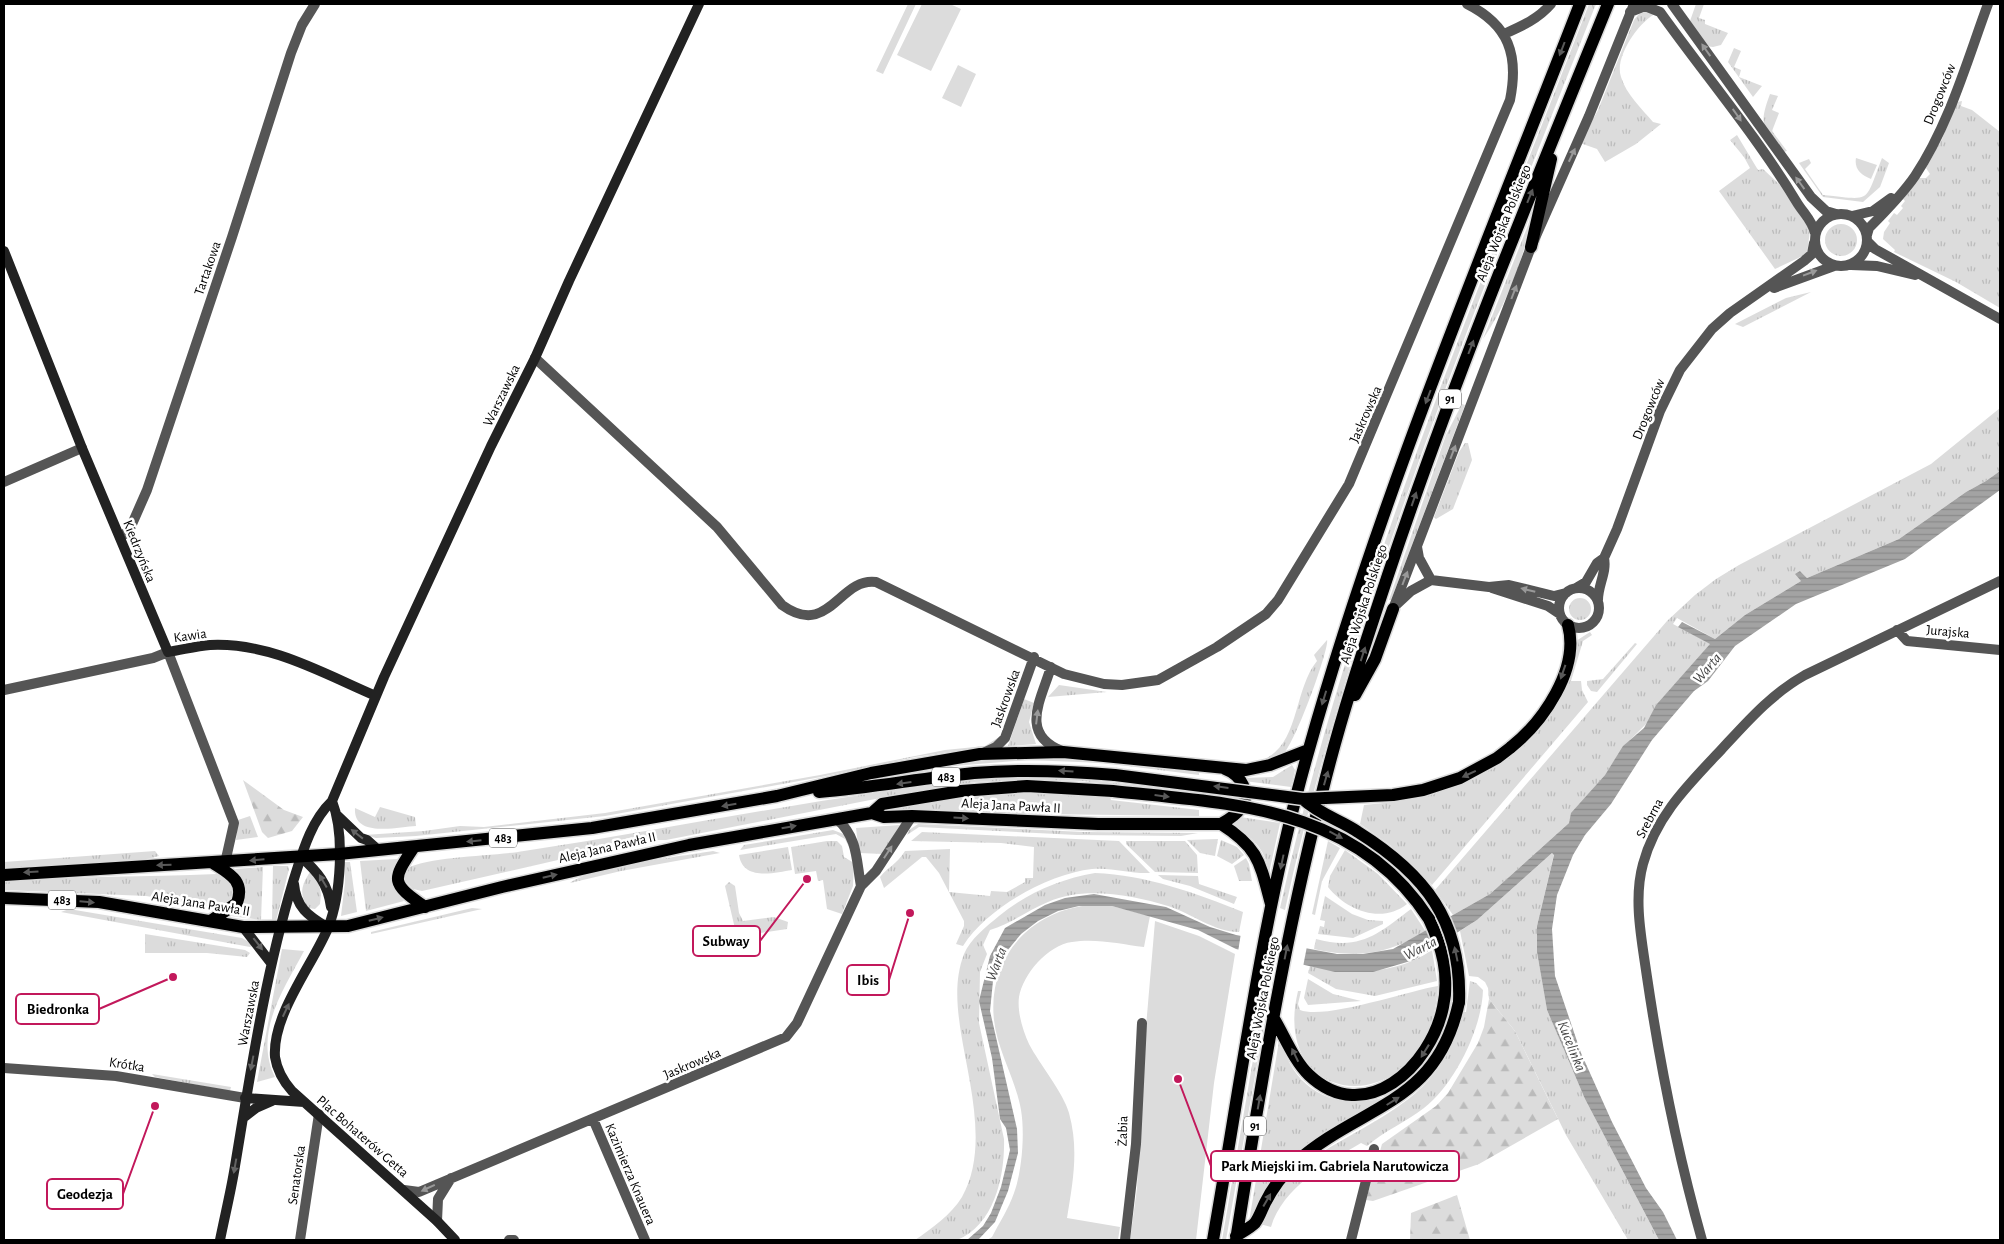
<svg xmlns="http://www.w3.org/2000/svg" width="2004" height="1244" font-family="'Alegreya Sans',sans-serif">
<style>
.grass{fill:url(#grass-tufts)}
.forest{fill:url(#forest-firs)}
.park{fill:#dcdcdc}
.water{fill:url(#water-rules)}
.pier{fill:#fff}
.lines{fill:none;stroke-linecap:round;stroke-linejoin:round}
.primary-casing{stroke:#dbdbdb;stroke-width:15}
.street{stroke:#555;stroke-width:10}
.secondary{stroke:#222;stroke-width:10}
.primary{stroke:#000;stroke-width:12}
.primary-bridge-casing{stroke:#dbdbdb;stroke-width:15;stroke-linecap:butt}
.primary-bridge{stroke:#000;stroke-width:12}
.oneway{fill:#595959}
.oneway2{fill:#999}
.oneway3{fill:#646464}
.labels{text-anchor:middle;stroke-width:5;stroke-linejoin:round;paint-order:stroke}
.shield{fill:#fff;stroke:#4c4c4c;stroke-width:1}
.shield-label{font-size:12px;font-weight:bold;fill:#000}
.street-label{font-size:14px;fill:#000;stroke:#fff}
.water-label{font-size:15px;font-style:italic;fill:#444;stroke:#fff}
.leader{fill:none;stroke:#c2185b;stroke-width:2}
.callout-dot{fill:#c2185b;stroke:#fff;stroke-width:2}
.callout{fill:#fff;stroke:#c2185b;stroke-width:2}
.callout-label{font-size:15px;text-anchor:middle;font-weight:bold;fill:#000}
</style>
<defs>
<pattern id="grass-tufts" width="24" height="20" patternUnits="userSpaceOnUse" patternTransform="scale(1.25)"><rect width="24" height="20" fill="#dcdcdc"/><path d="M3 7l-1-3M5 7V3M7 7l1-3M15 17l-1-3M17 17v-4M19 17l1-3" fill="none" stroke="#bbb"/></pattern>
<pattern id="forest-firs" width="22" height="20" patternUnits="userSpaceOnUse" patternTransform="scale(1.25)"><rect width="22" height="20" fill="#dcdcdc"/><path d="M5 1l3.5 6h-7zM16 11l3.5 6h-7z" fill="#bbb"/></pattern>
<pattern id="water-rules" width="6" height="5" patternUnits="userSpaceOnUse" patternTransform="scale(1.25)"><rect width="6" height="5" fill="#a3a3a3"/><path d="M0 2.5h6" fill="none" stroke="#8b8b8b"/></pattern>
</defs>
<rect width="100%" height="100%" fill="#fff"/>
<path class="grass" d="M1589,4h7c-89,225 -182,450 -252,682 -22,74 -43,148 -59,224l-5,-2c69,-313 194,-606 309,-904z
M1696,4h8l-5,14 6,2v4l23,9 -7,12 -8,2 -7,-1 -16,-25z
M1647,11l10,2c-18,8 -43,44 -36,64 5,17 21,32 32,45l8,2 -25,20 -31,18 -8,-13 -17,-6 18,-33 36,-90 5,-6z
M1734,48l7,3 -7,16 7,3 -2,7 23,9 -9,11 -25,-35z
M1770,94l8,2 -6,14 7,3 -7,18 15,20 -4,1c-20,-27 -25,-25 -13,-58z
M1962,101l-1,5 11,4 28,22v176l-44,-26 -62,-30 1,-2 -12,-11 1,-7 6,-9 -2,-2 6,-8 3,2 6,-7 -2,-2 4,-5 -2,-2 16,-21h7l4,-4 -4,-6 16,-29 15,-37z
M1737,135l21,35 5,-1 17,16 30,45 -3,24 -32,15 -56,-78 31,-23 -6,-11 -14,-17z
M1856,158l21,7 -6,14c-10,-4 -17,-10 -15,-21z
M1882,158l7,5 -9,24 -17,15 -40,-5 -24,-34 10,-4 2,4 -6,6 18,26c50,5 41,9 59,-37z
M1536,205c-11,46 -26,95 -53,134z
M1825 240a16 16 0 1 1 32 0a16 16 0 1 1-32 0Z
M1811,292l-68,35 -8,-3 51,-26z
M1462,404l3,1 -74,195h-2l57,-165z
M2000,408v63l-14,10 -20,11 -67,47 -92,39 -7,-7 1,10 -56,34 -30,24 -38,-21 -4,6 38,20 -55,61 -8,17 -24,24 -19,29 -33,38 -3,10 -79,71 -37,21 -18,-25 232,-269 28,-26 21,-16 23,-14 192,-101z
M1465,443h3l4,17 -19,49 -17,10 -2,-2 25,-65z
M1569 609a11 11 0 1 1 22 0a11 11 0 1 1-22 0Z
M1590,632l2,3 -9,6 -12,40h10l1,9 6,12 -156,183 -42,-40 -30,-21 4,-19c60,-5 102,-16 151,-52l-1,-2 17,-15 45,-95z
M1327,640c3,7 -33,108 -45,115 -25,14 -43,10 -70,5 12,2 27,5 39,3 50,-7 40,-70 66,-102l-3,-6z
M1635,643l2,1 -40,48 -6,-1 -4,-6v-4l16,-2z
M1059,685l48,7 -59,5z
M1024,699l10,4 -5,19 7,22 -28,2z
M999,737l-4,6 -11,4 -69,10 -94,20 -216,39 -189,20 -40,2 -12,-3 60,-4 36,-5 24,1 121,-14 215,-38 125,-25 40,-4z
M1052,757l147,14v4l-95,-12 -77,-3 -74,6 -82,14 82,-17z
M1292,765l3,5 -4,17 -47,-6 1,-3 28,-1z
M1000,777h61l128,14v3l-106,-13 -51,-1 -57,2 -64,10 -245,48h-35l-23,4v8l-37,5 -149,34 -9,-2 -9,-9 4,-12c21,-12 89,-12 116,-17 159,-24 316,-58 476,-74z
M1010,792l100,5 1,3 88,10v6l-319,-4v-2l82,-13z
M380,807l35,10 1,9c-18,1 -63,12 -61,-18l20,9z
M250,816l8,21 -22,3 2,-20z
M1240,817l40,6 -11,50c-2,-4 -2,-10 -4,-15 -7,-17 -19,-24 -34,-34z
M918,824l165,8 115,1 -17,3 -104,-1 -158,-8 -12,8 2,-5z
M900,825l-17,29 -24,-1 -3,-25z
M833,830l13,5 6,18 -7,-14 -9,-5 -96,16 4,-5z
M922,832l197,9 31,32c-19,1 -38,-6 -58,-4 -44,5 -105,39 -129,77l-7,-2 8,-18v-5l-25,-48 -13,-16h-4l-38,31 -4,-11c9,-11 16,-12 25,-26l45,-2 -1,43 41,4 1,-5 16,1 18,-10v-4h8l1,-31 -33,-4 -90,-2z
M1218,839l-3,17 -15,-3 -13,-13z
M1221,840l16,7 7,8 -12,9 -15,-8z
M827,841h10l5,5 2,11 10,6 -1,23 -11,28 -15,-5 -4,-29 -5,1 -2,-10 -21,3 -4,-27z
M1126,841h59l12,14 1,18 -43,-1 -29,-28z
M1328,841l12,7 -18,33 -7,34 -3,-1z
M788,847l4,23c-18,3 -49,11 -53,-15z
M1345,850l33,24 29,30c-25,20 -60,7 -79,-17l2,-11z
M155,851l4,5 -20,5 -135,7v-6z
M713,851l7,2 -99,18 -51,12c20,-16 113,-27 143,-32z
M1552,853l2,1 -17,72v26l10,58 38,89 74,141h-31l-62,-105 -51,-104 -26,-32 -1,-11 -3,-6 -7,-5 -9,-1 -9,-45 17,-11z
M1246,858l3,6 3,17h-13l-5,-15z
M397,859l2,2c-17,16 -4,27 5,40l-38,10 -6,-50z
M344,862h6l7,50 -16,4 4,-34z
M273,866h15l1,3 -13,52h-4z
M263,867l-2,53 -30,-4 14,-26 -3,-12 -7,-9z
M310,872c10,10 12,18 10,32l-5,5 -7,-1c-9,-14 -7,-22 2,-36z
M1095,873c51,2 101,20 148,39l-4,20c-25,0 -48,-19 -71,-26 -37,-11 -84,-20 -120,-4 -20,8 -37,22 -58,28l-7,15 4,9 -7,18 -1,51 25,116c1,35 -9,86 -47,101 -11,4 -30,0 -42,0 16,-11 37,-26 47,-43 27,-48 7,-114 -1,-164 -4,-26 -7,-53 3,-79 6,-15 23,-28 35,-38 28,-23 61,-37 96,-43z
M217,874l15,9 2,13 -5,7 -8,5 -75,-12 -142,-6v-9c71,-5 142,-4 213,-7z
M1158,875l40,1 1,8 38,13 -3,7 -44,-18 -27,-7z
M729,882l6,4 4,27 4,8 31,-4 14,5 -1,7 -47,7 -4,-3 -11,-47z
M1325,896l27,18 16,6 15,1v3l-30,14 -35,-4 2,-8 4,1 1,-6 -5,-1z
M472,908l10,1 -111,25v-2z
M69,909l173,29 12,7 -4,2 -189,-35z
M1411,909l15,23c-41,22 -66,27 -112,17l2,-10c44,12 62,-5 95,-30z
M145,934l100,16 5,3 -3,4 -40,-4h-62z
M282,949l22,2c-20,38 -51,82 -29,126l-18,5z
M1432,950l5,31 -62,15 -39,-7 -28,-16 2,-7c42,9 85,9 122,-16z
M1308,979l25,15 28,7 -53,4 -4,-7z
M1470,981l6,2 7,7c-1,38 -28,94 -59,118 -18,14 -40,23 -57,38l-6,-3c-33,19 -79,45 -90,84l-11,-3c10,-18 18,-35 33,-50 18,-17 39,-28 60,-40 57,-32 93,-55 110,-122h3z
M1438,986c-8,137 -170,128 -140,5h3l-3,13 2,6c25,10 107,-19 138,-24z
M1265,990l5,1 -44,249h-4z
M1280,1035c10,55 58,80 110,60l-83,53 -58,74z
M152,1074l79,13 -1,4 -75,-14z"/>
<path class="forest" d="M243,780l41,30 19,7 -11,14 -24,7 -6,-6z
M1489,999l26,32 43,88 -79,45 -106,37 -7,-1 16,-56 54,-38 12,-13 30,-50 6,-16z
M1457,1195l13,45h-60l1,-27z"/>
<path class="park" d="M908,4h8l-33,70 -7,-3z
M922,4h28l11,5 -30,62 -34,-16z
M958,65l18,9 -15,33 -19,-9z
M1092,905l20,1 38,10 -6,31c-23,-3 -49,-9 -72,-5 -24,3 -49,32 -53,55 -2,15 4,34 10,47 11,21 34,48 40,69 10,36 4,69 -2,105l53,9 -2,13h-131l5,-3c7,-14 17,-29 22,-44 8,-21 11,-60 7,-83 -5,-30 -24,-60 -27,-90 -7,-63 38,-111 98,-115z
M1155,921l44,15 36,18 -21,129 -18,157h-66l7,-52 5,-114z"/>
<path class="water" d="M2000,471v19l-95,69 -109,45 -61,42 -27,35 -14,10 -42,49 -41,64 -26,31 -12,20 -16,40 -5,34 3,47 26,77 31,69 34,66 17,24 14,28h-18l-74,-141 -38,-89 -10,-58v-26l17,-71 -2,-2 -75,67 -63,40 -41,12h-38l-99,-23 -38,-19 -86,-24h-33l-21,5 -20,10 -17,13 -24,29 -3,8 -4,40 27,118 1,24 -10,38 -13,31 -17,18h-11l16,-14 8,-13 10,-26 9,-37 -4,-22 -6,-9 -8,-61 -13,-57 11,-45 15,-28 40,-23 20,-7 29,-4 72,13 44,20 26,8 101,19h26l30,-5 97,-55 79,-71 2,-10 34,-38 18,-29 21,-18 12,-23 54,-61 -32,-17 4,-5 33,17 30,-24 56,-34 -6,-7 5,-3 7,7 92,-39 67,-47 20,-11z"/>
<path class="pier" d="M1241,933l66,13 -4,21 -65,-15z"/>
<g class="lines">
<defs>
<path id="primary" d="M1531,247l20,-88
M1355,695l20,-36 18,-50
M1510,748c33,-26 70,-79 58,-123
M819,792c52,-4 103,-14 155,-19 47,-4 94,-2 141,2
M872,813l10,-9 79,-13 66,-5 86,5
M1221,824c38,24 39,39 50,80
M1221,824c7,-4 15,-9 19,-15 12,-16 1,-34 -15,-40
M414,847c-23,34 -23,36 11,60
M4,875l335,-21 253,-26 185,-32 94,-23 109,-19 83,-2 183,18 24,-5 38,-15
M4,898l95,4 144,25 105,-1 154,-39 187,-42 183,-32 12,4 28,-1 186,8h123
M212,920l25,-17c8,-22 -7,-29 -24,-40
M1273,1017c11,18 21,44 36,58 56,53 122,-9 134,-68 7,-32 -1,-60 -14,-88
M1236,1236c6,-4 14,-8 19,-13 4,-5 7,-14 10,-20 7,-14 18,-29 30,-40 66,-59 142,-57 164,-161
M1213,1240c29,-164 50,-331 96,-491 71,-253 176,-500 271,-745
M1236,1240c24,-150 48,-300 86,-447 18,-74 42,-146 66,-218 65,-194 143,-382 220,-571"/>
</defs>
<use href="#primary" class="primary-casing"/>
<path class="street" d="M1672,4l139,193 15,14 10,3
M1630,12l15,-6 15,6c45,63 96,123 136,189 7,12 16,19 19,32
M1504,34c18,-8 34,-15 47,-30
M1815 240a26 26 0 1 1 52 0a26 26 0 1 1-52 0Z
M1852,216l21,-5 18,-13
M1867,235l2,-7c16,-16 33,-33 46,-52 34,-51 52,-115 73,-172
M1867,241l8,8 125,70
M1851,265l26,1 38,9
M1774,288l60,-22
M535,358l182,169 65,78c47,34 57,-28 94,-23l188,92 40,10 18,1 36,-5 59,-33 49,-33 12,-14 71,-116 161,-384c9,-45 -1,-75 -43,-96
M4,482l78,-34
M120,537l9,-6 18,-41 85,-253 59,-184 11,-28 13,-21
M1417,547l2,11 12,22
M1559 608a20 20 0 1 1 40 0a20 20 0 1 1-40 0Z
M1492,588l56,18 12,8
M1576,588l10,-6 11,-19 7,-5 13,-29 43,-118 20,-41 32,-41 18,-16 74,-52 8,-7 2,-11
M1598,600c0,-15 9,-28 6,-42
M1397,604l14,-13 20,-11 58,7 20,-2 45,11 12,-3
M1393,609l138,-362 58,-131 45,-112
M1897,630l10,11 93,9
M1051,667c-10,33 -32,67 11,84
M4,690l149,-32 15,-6 66,171 -9,40
M983,753l13,-6 9,-9 29,-81
M837,819c21,19 19,40 24,67
M4,1068l112,8 129,22
M593,1119l52,121
M404,1190l15,2 367,-155 11,-14 64,-137 15,-15 36,-55
M437,1221l1,-22 13,-21
M300,1240l19,-126
M509,1240h5
M1125,1240l11,-96 6,-121
M1351,1240l23,-91
M1702,1240c-24,-85 -42,-175 -55,-263 -5,-36 -14,-77 -4,-113 13,-48 45,-79 78,-114 26,-28 50,-56 84,-75l195,-94"/>
<path class="secondary" d="M4,251l78,197 86,204c14,-2 28,-6 42,-7 60,-3 112,28 166,51
M332,801c13,33 9,94 -4,127 -16,38 -56,87 -53,129 2,13 9,25 17,34l145,130 18,19
M338,816l23,22 6,2 10,9
M301,857c17,15 27,27 30,50
M294,884c2,23 14,32 33,43
M243,927l28,36
M245,1098l59,4
M243,1118l13,-10 16,-7
M220,1240c5,-25 11,-49 15,-74 16,-96 30,-191 58,-284 9,-28 17,-60 39,-81l52,-124 107,-231 44,-88 34,-77 130,-277"/>
<use href="#primary" class="primary"/>
<defs>
<path id="primary-bridge" d="M1115,775l188,24 90,-4 30,-5 37,-12 37,-20 13,-10
M1113,791c120,13 243,15 316,128
M1303,799c16,15 37,21 55,33 67,42 104,89 101,170"/>
</defs>
<use href="#primary-bridge" class="primary-bridge-casing"/>
<use href="#primary-bridge" class="primary-bridge"/>
</g>
<defs><path id="oneway-solid" d="M-6-.8H1V-3.2L6.5 0L1 3.2V.8H-6Z" transform="scale(1.25)"/></defs>
<g class="oneway">
<use href="#oneway-solid" transform="translate(1562 49) rotate(111)"/>
<use href="#oneway-solid" transform="translate(1530 196) rotate(-68)"/>
<use href="#oneway-solid" transform="translate(1471 347) rotate(-69)"/>
<use href="#oneway-solid" transform="translate(1428 397) rotate(111)"/>
<use href="#oneway-solid" transform="translate(1414 499) rotate(-71)"/>
<use href="#oneway-solid" transform="translate(1363 654) rotate(-72)"/>
<use href="#oneway-solid" transform="translate(1563 672) rotate(109)"/>
<use href="#oneway-solid" transform="translate(1324 698) rotate(107)"/>
<use href="#oneway-solid" transform="translate(1066 771) rotate(-176)"/>
<use href="#oneway-solid" transform="translate(1469 774) rotate(155)"/>
<use href="#oneway-solid" transform="translate(1326 778) rotate(-74)"/>
<use href="#oneway-solid" transform="translate(904 783) rotate(172)"/>
<use href="#oneway-solid" transform="translate(1221 787) rotate(-173)"/>
<use href="#oneway-solid" transform="translate(1162 796) rotate(7)"/>
<use href="#oneway-solid" transform="translate(729 805) rotate(170)"/>
<use href="#oneway-solid" transform="translate(961 818) rotate(3)"/>
<use href="#oneway-solid" transform="translate(789 827) rotate(-10)"/>
<use href="#oneway-solid" transform="translate(1336 835) rotate(28)"/>
<use href="#oneway-solid" transform="translate(474 841) rotate(174)"/>
<use href="#oneway-solid" transform="translate(257 860) rotate(175)"/>
<use href="#oneway-solid" transform="translate(1282 862) rotate(102)"/>
<use href="#oneway-solid" transform="translate(164 865) rotate(178)"/>
<use href="#oneway-solid" transform="translate(31 872) rotate(176)"/>
<use href="#oneway-solid" transform="translate(550 876) rotate(-13)"/>
<use href="#oneway-solid" transform="translate(87 902) rotate(5)"/>
<use href="#oneway-solid" transform="translate(376 919) rotate(-14)"/>
<use href="#oneway-solid" transform="translate(1286 952) rotate(-79)"/>
<use href="#oneway-solid" transform="translate(1456 954) rotate(-102)"/>
<use href="#oneway-solid" transform="translate(1425 1051) rotate(122)"/>
<use href="#oneway-solid" transform="translate(1295 1055) rotate(-116)"/>
<use href="#oneway-solid" transform="translate(1393 1101) rotate(-32)"/>
<use href="#oneway-solid" transform="translate(1259 1102) rotate(-80)"/>
<use href="#oneway-solid" transform="translate(1267 1200) rotate(-60)"/>
</g>
<g class="oneway2">
<use href="#oneway-solid" transform="translate(1706 50) rotate(-125)"/>
<use href="#oneway-solid" transform="translate(1737 115) rotate(55)"/>
<use href="#oneway-solid" transform="translate(1572 155) rotate(-65)"/>
<use href="#oneway-solid" transform="translate(1800 183) rotate(-126)"/>
<use href="#oneway-solid" transform="translate(1810 273) rotate(-21)"/>
<use href="#oneway-solid" transform="translate(1514 292) rotate(-69)"/>
<use href="#oneway-solid" transform="translate(1453 452) rotate(-69)"/>
<use href="#oneway-solid" transform="translate(1405 578) rotate(-69)"/>
<use href="#oneway-solid" transform="translate(1528 590) rotate(-166)"/>
<use href="#oneway-solid" transform="translate(1037 717) rotate(-83)"/>
<use href="#oneway-solid" transform="translate(888 852) rotate(-57)"/>
<use href="#oneway-solid" transform="translate(428 1188) rotate(155)"/>
</g>
<g class="oneway3">
<use href="#oneway-solid" transform="translate(357 834) rotate(-142)"/>
<use href="#oneway-solid" transform="translate(323 881) rotate(-120)"/>
<use href="#oneway-solid" transform="translate(258 944) rotate(52)"/>
<use href="#oneway-solid" transform="translate(286 1010) rotate(-65)"/>
<use href="#oneway-solid" transform="translate(252 1063) rotate(101)"/>
<use href="#oneway-solid" transform="translate(235 1166) rotate(100)"/>
</g>
<g class="labels">
<g class="shield">
<rect x="1439" y="389.5" width="22" height="19" rx="4"/>
<rect x="932" y="767.5" width="28" height="19" rx="4"/>
<rect x="489" y="828.5" width="28" height="19" rx="4"/>
<rect x="48" y="890.5" width="28" height="19" rx="4"/>
<rect x="1244" y="1116.5" width="22" height="19" rx="4"/>
</g>
<g class="shield-label">
<text x="1450" y="403">91</text>
<text x="946" y="781">483</text>
<text x="503" y="842">483</text>
<text x="62" y="904">483</text>
<text x="1255" y="1130">91</text>
</g>
<g class="street-label">
<text transform="translate(1939 94) rotate(-68)" y="5">Drogowców</text>
<text transform="translate(1503 223) rotate(-68)" y="5">Aleja Wojska Polskiego</text>
<text transform="translate(207 268) rotate(-71)" y="5">Tartakowa</text>
<text transform="translate(501 395) rotate(-64)" y="5">Warszawska</text>
<text transform="translate(1648 409) rotate(-68)" y="5">Drogowców</text>
<text transform="translate(1365 414) rotate(-66)" y="5">Jaskrowska</text>
<text transform="translate(140 551) rotate(68)" y="5">Kiedrzyńska</text>
<text transform="translate(1363 604) rotate(-72)" y="5">Aleja Wojska Polskiego</text>
<text transform="translate(1948 631) rotate(5)" y="5">Jurajska</text>
<text transform="translate(190 635) rotate(-8)" y="5">Kawia</text>
<text transform="translate(1005 698) rotate(-70)" y="5">Jaskrowska</text>
<text transform="translate(1011 805) rotate(3)" y="5">Aleja Jana Pawła II</text>
<text transform="translate(1649 818) rotate(-62)" y="5">Srebrna</text>
<text transform="translate(607 847) rotate(-13)" y="5">Aleja Jana Pawła II</text>
<text transform="translate(201 903) rotate(9)" y="5">Aleja Jana Pawła II</text>
<text transform="translate(1262 998) rotate(-79)" y="5">Aleja Wojska Polskiego</text>
<text transform="translate(248 1013) rotate(-79)" y="5">Warszawska</text>
<text transform="translate(692 1063) rotate(-23)" y="5">Jaskrowska</text>
<text transform="translate(127 1064) rotate(9)" y="5">Krótka</text>
<text transform="translate(1122 1131) rotate(-88)" y="5">Żabia</text>
<text transform="translate(363 1136) rotate(41)" y="5">Plac Bohaterów Getta</text>
<text transform="translate(631 1174) rotate(67)" y="5">Kazimierza Knauera</text>
<text transform="translate(296 1175) rotate(-82)" y="5">Senatorska</text>
</g>
<g class="water-label">
<text transform="translate(1707 668) rotate(-49)" y="5">Warta</text>
<text transform="translate(1420 948) rotate(-27)" y="5">Warta</text>
<text transform="translate(996 964) rotate(-69)" y="5">Warta</text>
<text transform="translate(1572 1046) rotate(68)" y="5">Kucelinka</text>
</g>
</g>
<path class="leader" d="M807 879L760 941M910 913L889 980M173 977L99 1009M1178 1079L1211 1166M155 1106L123 1194"/>
<g class="callout-dot">
<circle cx="807" cy="879" r="5"/>
<circle cx="910" cy="913" r="5"/>
<circle cx="173" cy="977" r="5"/>
<circle cx="1178" cy="1079" r="5"/>
<circle cx="155" cy="1106" r="5"/>
</g>
<g class="callout">
<rect x="693" y="926" width="67" height="30" rx="5"/>
<rect x="847" y="965" width="42" height="30" rx="5"/>
<rect x="16" y="994" width="83" height="30" rx="5"/>
<rect x="1211" y="1151" width="248" height="30" rx="5"/>
<rect x="47" y="1179" width="76" height="30" rx="5"/>
</g>
<g class="callout-label">
<text x="726" y="946">Subway</text>
<text x="868" y="985">Ibis</text>
<text x="58" y="1014">Biedronka</text>
<text x="1335" y="1171">Park Miejski im. Gabriela Narutowicza</text>
<text x="85" y="1199">Geodezja</text>
</g>
<rect width="2004" height="1244" fill="none" stroke="#000000" stroke-width="10"/>
</svg>
